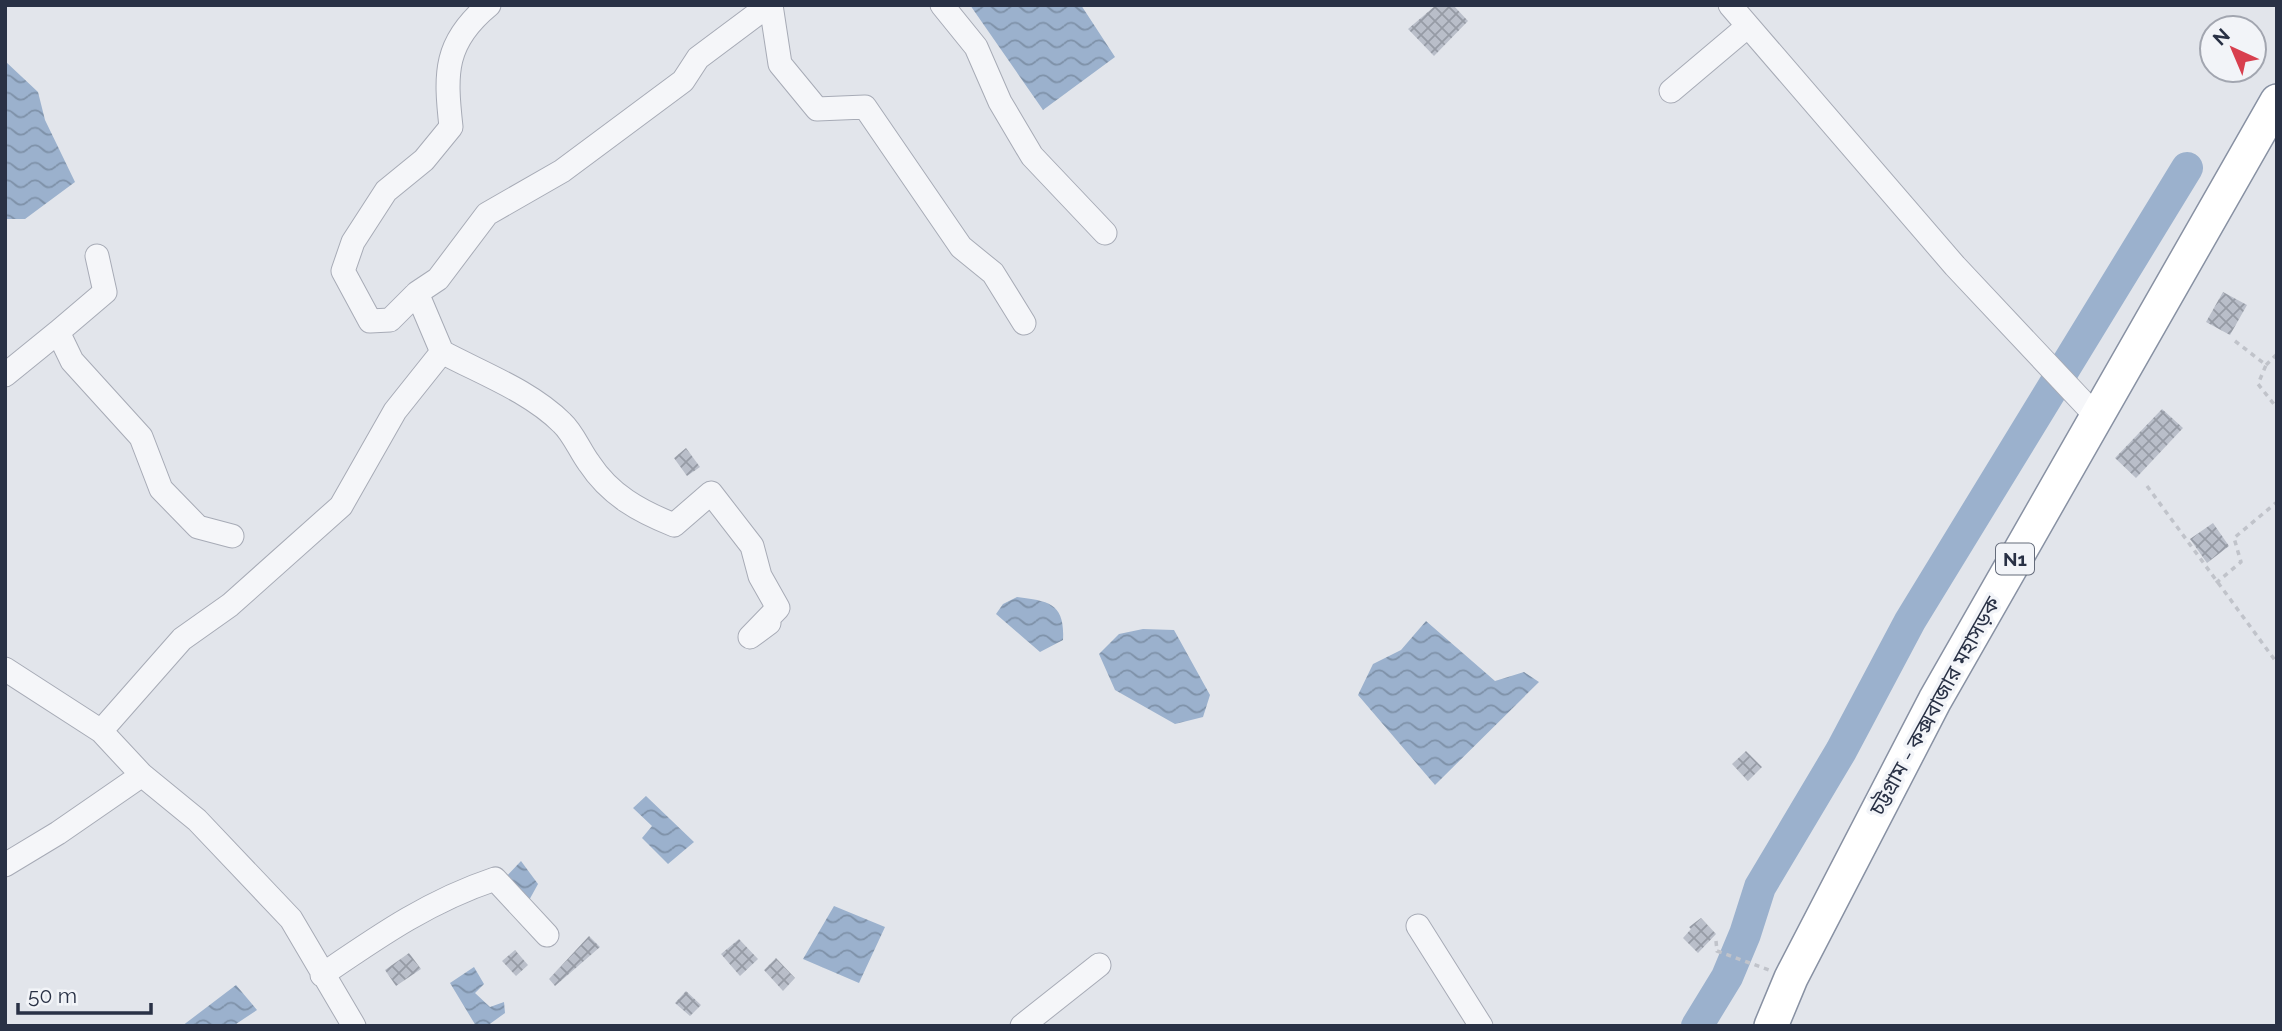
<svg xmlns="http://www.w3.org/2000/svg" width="2282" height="1031" font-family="Raleway,'Noto Sans Bengali',sans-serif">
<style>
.water{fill:url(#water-waves)}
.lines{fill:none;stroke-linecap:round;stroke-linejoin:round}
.river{stroke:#9bb1cd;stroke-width:32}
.building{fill:url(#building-cross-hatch)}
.minor-casing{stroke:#a7abb6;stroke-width:25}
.highway-casing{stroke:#8891a3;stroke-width:36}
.path{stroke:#c0c3ca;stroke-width:3.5;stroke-dasharray:5 5;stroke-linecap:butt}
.minor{stroke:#f5f6f9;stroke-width:23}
.highway{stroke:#fff;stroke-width:33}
.labels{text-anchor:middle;stroke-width:7;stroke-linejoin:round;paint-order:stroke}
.shield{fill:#f2f4f8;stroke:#656c7b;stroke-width:2}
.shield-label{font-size:19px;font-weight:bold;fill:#293145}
.street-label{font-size:21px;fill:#293145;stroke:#f2f4f8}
</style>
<defs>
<pattern id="water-waves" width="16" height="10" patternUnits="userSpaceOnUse" patternTransform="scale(1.75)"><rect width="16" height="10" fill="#9bb1cd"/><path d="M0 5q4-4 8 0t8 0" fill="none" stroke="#7e91a8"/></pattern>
<pattern id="building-cross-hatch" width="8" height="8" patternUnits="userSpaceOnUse" patternTransform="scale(1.75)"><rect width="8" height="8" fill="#b9bec9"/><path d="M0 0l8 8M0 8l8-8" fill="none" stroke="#969ba5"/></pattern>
</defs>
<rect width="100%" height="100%" fill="#e2e5eb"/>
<path class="water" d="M970,5h111l34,52 -72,53z
M5,61l33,31 7,28 30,62 -50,37h-20z
M1017,597c33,4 48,7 46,43l-23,12 -44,-38 7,-10z
M1426,621l69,60 29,-9 15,10 -104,103 -77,-90 15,-31 28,-14z
M1143,629l31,1 36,65 -7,22 -28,7 -60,-34 -16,-36 20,-20z
M646,796l48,46 -26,22 -26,-26 10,-12 -19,-18z
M521,861l17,23 -11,20 -22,-26z
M834,906l51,21 -26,56 -56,-24z
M474,967l10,17 -9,9 15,14 14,-5 1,11 -18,13h-11l-26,-43z
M236,985l21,25 -24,16h-51z"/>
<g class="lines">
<path class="river" d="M1697,1026l30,-49 18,-43 15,-47 81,-136 69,-130 277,-453"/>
</g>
<path class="building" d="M1436,5h17l15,16 -34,35 -26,-27z
M2223,292l24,13 -17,30 -24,-13z
M2162,409l21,19 -47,50 -21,-20z
M686,448l14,19 -13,9 -13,-18z
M2213,523l16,23 -22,17 -17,-24z
M1746,751l16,16 -14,14 -16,-17z
M1701,918l15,16 -18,19 -15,-15 8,-9 -2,-2z
M589,936l11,11 -45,39 -6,-7z
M739,939l19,20 -18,17 -19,-22z
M515,950l13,15 -12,11 -14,-15z
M409,953l12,16 -25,17 -11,-16z
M776,958l19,20 -12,13 -19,-21z
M686,991l15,14 -11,11 -15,-13z"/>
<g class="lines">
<defs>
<path id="minor" d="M771,5l9,59 37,45 48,-2 96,140 32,26 31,50
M942,5l34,42 24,55 32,54 73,77
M1730,5l225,261 142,151
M1671,91l77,-65
M97,256l8,36 -47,40 14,29 69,76 20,52 37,38 34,9
M417,293l-27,27 -20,1 -27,-50 10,-29 33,-51 38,-31 27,-33c-6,-54 -7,-85 38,-122
M442,352c39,21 88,39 120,71 11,10 18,28 27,40 21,32 50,48 85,62l37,-32 41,53 8,30 18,32 -28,29 19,-14
M5,375l53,-43
M5,669l96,62 41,44 55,45 94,99 63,107
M101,731l81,-92 48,-34 111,-99 54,-95 47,-59 -25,-59 21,-14 49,-65 75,-43 121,-90 15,-23 71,-53
M5,865l53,-32 84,-58
M1418,926l63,100
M322,975c57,-39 107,-74 173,-96l52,56
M1022,1026l77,-61"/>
<path id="highway" d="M1771,1026l20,-48 144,-278 342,-599"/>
</defs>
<use href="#minor" class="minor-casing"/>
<use href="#highway" class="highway-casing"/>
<path class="path" d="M2235,341l31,24 -8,19 19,24
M2266,365l11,-11
M2147,486l130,177
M2216,583l25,-21 -7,-24 43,-36
M1716,941l1,10 52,19"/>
<use href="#minor" class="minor"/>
<use href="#highway" class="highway"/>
</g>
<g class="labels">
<rect class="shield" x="1996" y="543.5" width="38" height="31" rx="5"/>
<g class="shield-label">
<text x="2015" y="566">N1</text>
</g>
<g class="street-label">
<text transform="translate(1935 706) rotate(-61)" y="7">চট্টগ্রাম - কক্সবাজার মহাসড়ক</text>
</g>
</g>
<rect width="2282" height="1031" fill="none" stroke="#293145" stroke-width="14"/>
<g transform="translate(2233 49) rotate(316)"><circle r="33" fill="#f2f4f8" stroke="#a2a6b0" stroke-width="2"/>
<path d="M0-5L12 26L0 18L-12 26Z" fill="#d83f4e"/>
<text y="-10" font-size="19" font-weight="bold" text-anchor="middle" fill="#293145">N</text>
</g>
<path d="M18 1003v10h133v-10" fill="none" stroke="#293145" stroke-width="3.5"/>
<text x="28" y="1003" font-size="21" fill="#293145" stroke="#f2f4f8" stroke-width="5" paint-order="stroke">50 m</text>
</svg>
